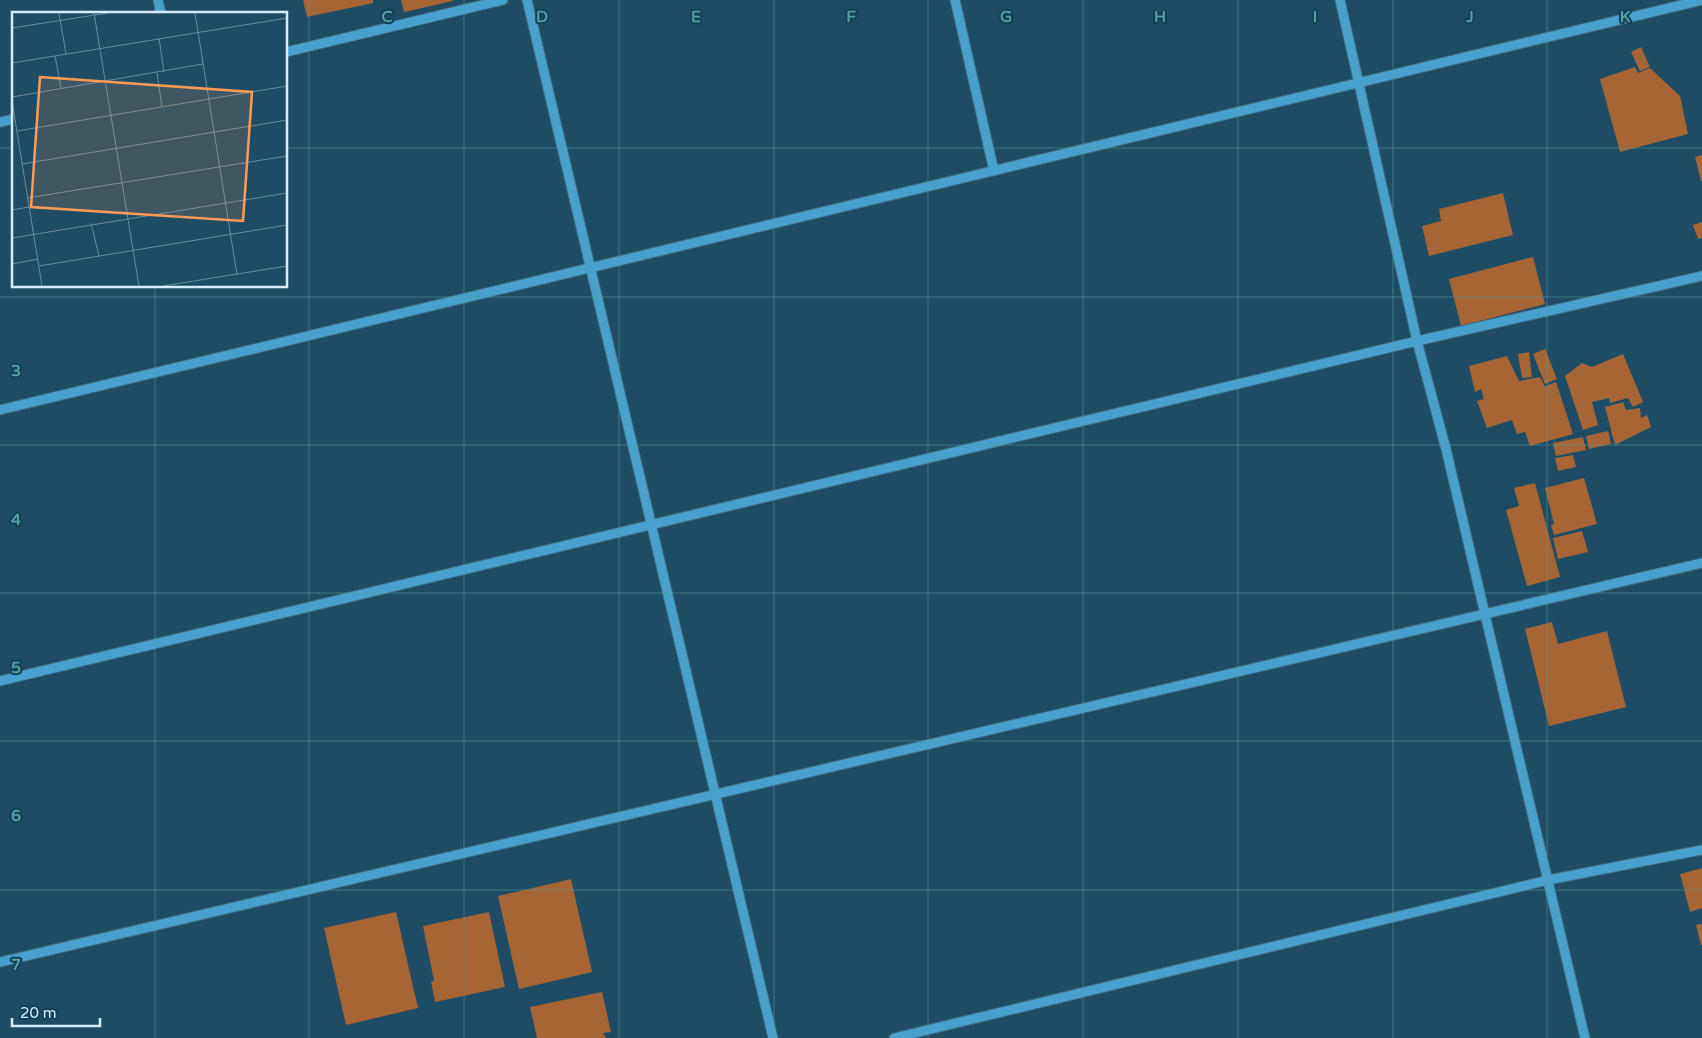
<svg xmlns="http://www.w3.org/2000/svg" width="1702" height="1038" font-family="'Varela Round',sans-serif">
<style>
.building{fill:#a76435}
.lines{fill:none;stroke-linecap:round;stroke-linejoin:round}
.minor-casing{stroke:#406a7e;stroke-width:11}
.minor{stroke:#48a0cc;stroke-width:9}
.grid{fill:none;stroke:#55a0a0;stroke-width:1;stroke-opacity:0.55}
.inset-road{fill:none;stroke:#688da1;stroke-width:1}
.view{fill:#fe9c57;fill-opacity:0.15;stroke:#fe9c57;stroke-width:2.5}
.inset-edge{fill:none;stroke:#d6eefc;stroke-width:2.5}
.grid-label{font-size:16px;text-anchor:middle;font-weight:bold;fill:#55a0a0;stroke:#114158;stroke-width:4;stroke-linejoin:round;paint-order:stroke}
</style>
<rect width="100%" height="100%" fill="#1e4c64"/>
<path class="building" d="M303,0h70v3l-66,14z
M401,0h52v1l-49,11z
M1641,47l9,20 -10,4 -9,-19z
M1635,67l3,6 12,-5 30,28 8,38 -68,18 -20,-73z
M1702,155v26h-1l-6,-24z
M1503,193l10,42 -84,21 -7,-30 19,-5 -2,-12z
M1702,222v16l-4,1 -5,-14z
M1533,257l12,47 -84,22 -12,-47z
M1545,349l12,30 -12,5 -12,-30z
M1529,352l3,25 -10,1 -4,-24z
M1623,354l20,48 -10,5 -5,-9 -18,5 -1,-5 -17,4 6,23 -15,5 -18,-54 17,-13 10,4z
M1507,356l12,25 21,-4 6,11v-2l10,-4 17,52 -43,12 -5,-14 -8,2 -5,-14 -25,8 -10,-27 7,-2 -3,-10 -6,3 -6,-26z
M1623,402l3,8 14,-2 1,10 6,-3 4,12 -36,18 -10,-38z
M1608,431l3,13 -22,5 -3,-13z
M1583,437l3,13 -30,6 -3,-13z
M1573,455l3,12 -18,4 -3,-13z
M1584,478l13,46 -43,11 -3,-10 3,-1 -9,-36z
M1535,483l25,94 -33,9 -21,-76 13,-4 -5,-18z
M1582,531l6,21 -30,7 -5,-21z
M1552,622l6,22 49,-13 19,76 -77,19 -24,-97z
M1702,868v40l-12,4 -10,-38z
M571,879l21,93 -73,17 -21,-93z
M396,912l22,96 -72,17 -22,-97z
M489,912l16,75 -70,15 -4,-21h3l-11,-55z
M1702,924v21h-1l-5,-20z
M602,992l9,40 -8,1 3,5h-69l-7,-31z"/>
<g class="lines">
<defs>
<path id="minor" d="M158,0l3,14
M527,0l246,1038
M955,0l39,171
M1340,0l77,341 29,108 139,589
M286,52l217,-52
M0,122l14,-3
M0,410l1702,-410
M0,681l1417,-340 285,-65
M0,962l1702,-399
M894,1038l654,-158 154,-30"/>
</defs>
<use href="#minor" class="minor-casing"/>
<use href="#minor" class="minor"/>
</g>
<path class="grid" d="M155,0v14M309,0v1038M464,0v1038M619,0v1038M774,0v1038M928,0v1038M1083,0v1038M1238,0v1038M1393,0v1038M1547,0v1038M0,148h14M286,148h1416M155,286v752M0,297h1702M0,445h1702M0,593h1702M0,741h1702M0,890h1702"/>
<g transform="translate(12 12)">
<rect width="275" height="275" fill="#1e4c64"/>
<path class="inset-road" d="M47,1l7,41M82,1l45,273M183,1l42,262M0,16l95,-15M147,26l5,34M43,44l6,32M0,51l275,-45M145,61l5,34M0,85l191,-33M0,89l30,185M5,119l270,-45M10,152l265,-44M15,186l260,-42M0,198l17,-3M79,211l8,33M0,226l275,-45M0,252l26,-5M27,254l248,-41M151,274l124,-20"/>
<path class="view" d="M28,65l212,15 -9,129 -212,-14z"/>
<rect width="275" height="275" class="inset-edge"/>
</g>
<g class="grid-label">
<text x="387" y="22">C</text>
<text x="542" y="22">D</text>
<text x="696" y="22">E</text>
<text x="851" y="22">F</text>
<text x="1006" y="22">G</text>
<text x="1160" y="22">H</text>
<text x="1315" y="22">I</text>
<text x="1470" y="22">J</text>
<text x="1625" y="22">K</text>
<text x="16" y="376">3</text>
<text x="16" y="525">4</text>
<text x="16" y="673">5</text>
<text x="16" y="821">6</text>
<text x="16" y="970">7</text>
</g>
<path d="M12 1018v8h88v-8" fill="none" stroke="#d6eefc" stroke-width="2.5"/>
<text x="20" y="1018" font-size="15" fill="#d6eefc" stroke="#114158" stroke-width="4" paint-order="stroke">20 m</text>
</svg>
